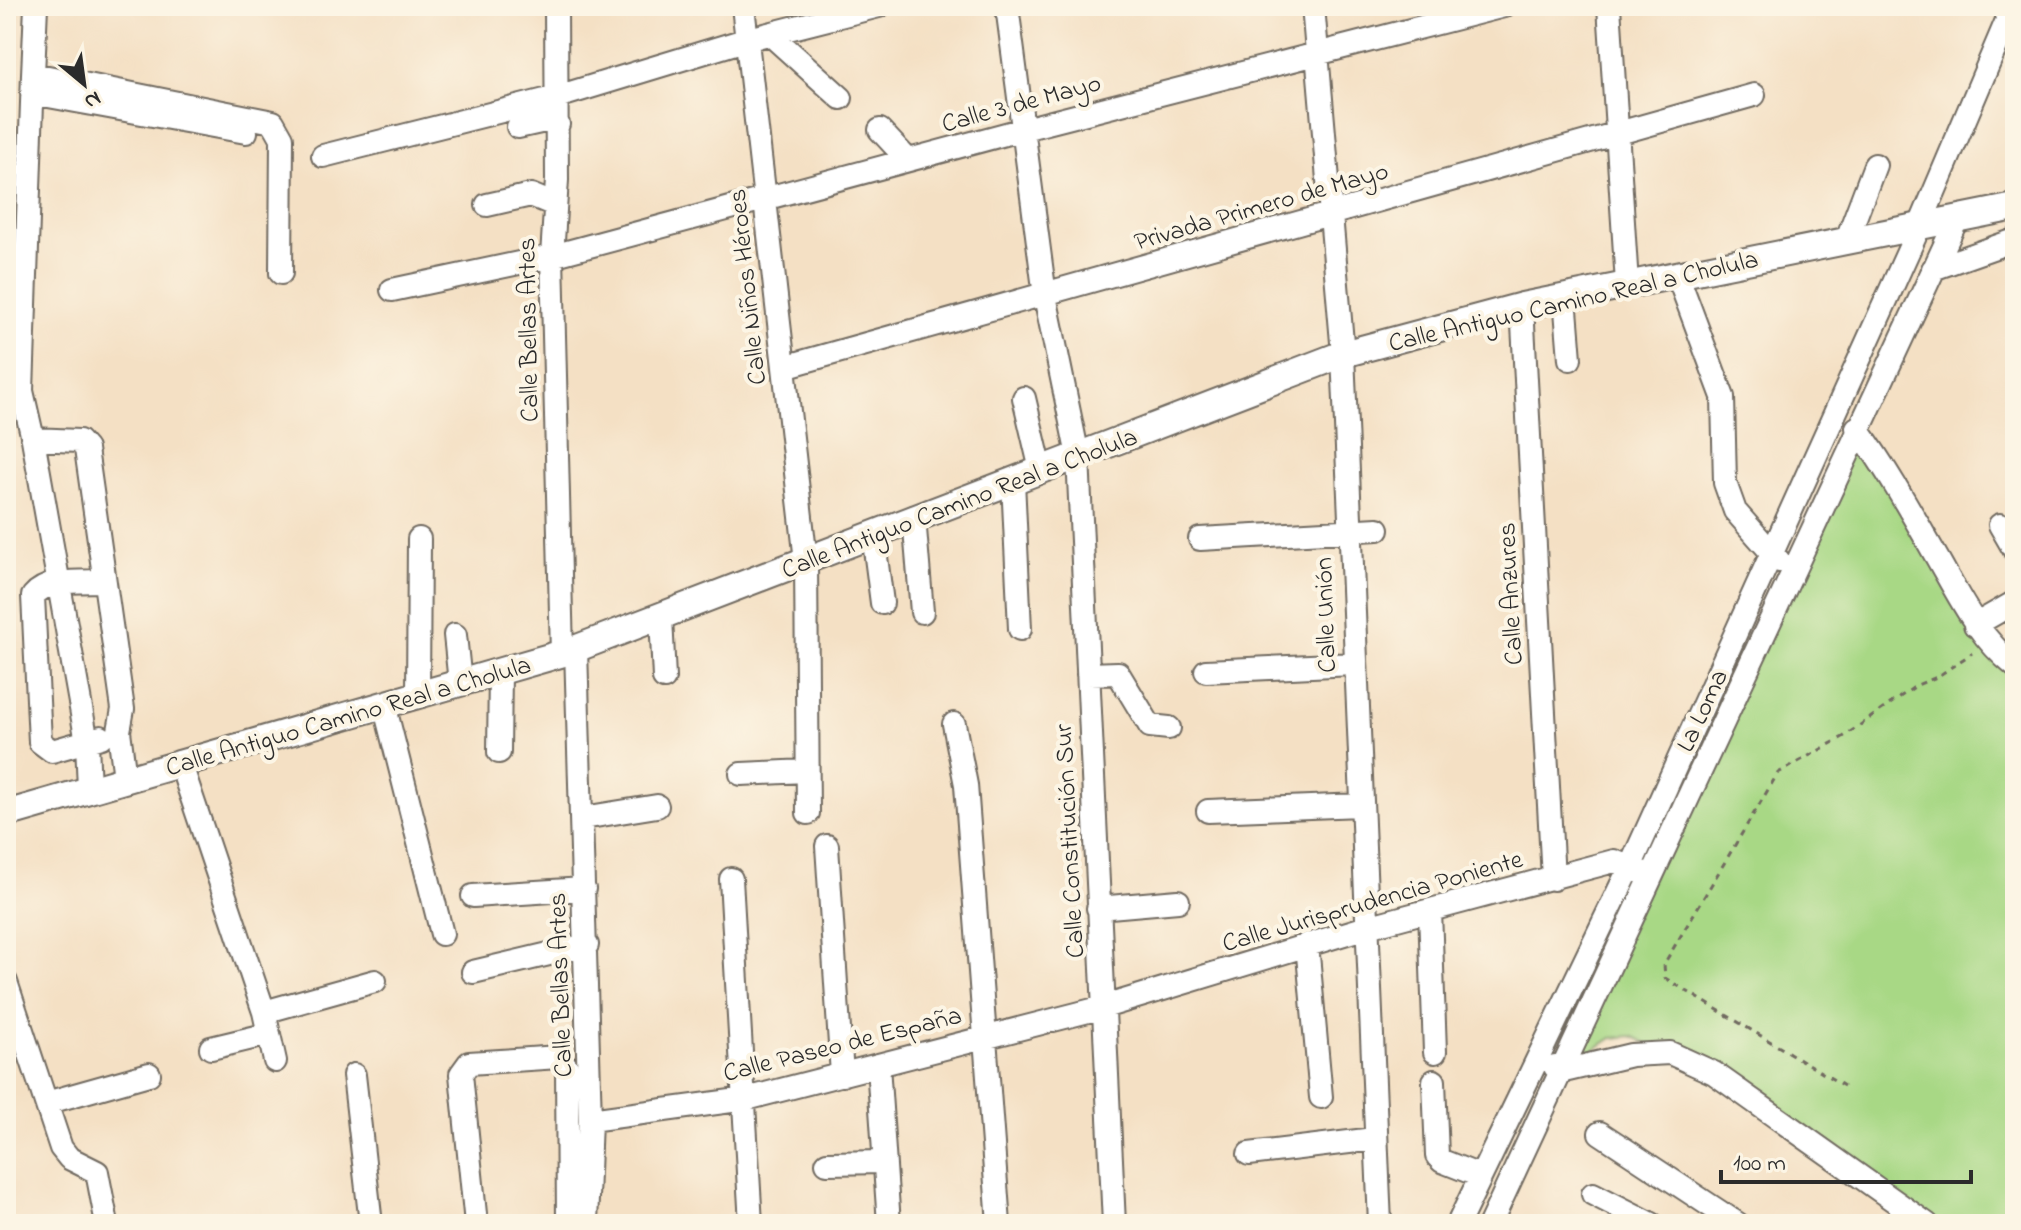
<svg xmlns="http://www.w3.org/2000/svg" width="2021" height="1230" font-family="'Indie Flower',sans-serif">
<style>
.green{fill:#a8d885;stroke:#6a8258;stroke-width:2}
.lines{fill:none;stroke-linecap:round;stroke-linejoin:round}
.minor-casing{stroke:#716a61;stroke-width:26}
.major-casing{stroke:#716a61;stroke-width:30}
.path{stroke:#716a61;stroke-width:3;stroke-dasharray:6 6;stroke-linecap:butt}
.minor{stroke:#fff;stroke-width:22}
.major{stroke:#fff;stroke-width:26}
.labels{text-anchor:middle;stroke-width:8;stroke-linejoin:round;paint-order:stroke}
.street-label{font-size:26px;fill:#2b2b2b;stroke:#fcf5e5}
</style>
<rect width="100%" height="100%" fill="#fcf5e5"/>
<filter id="ink" filterUnits="userSpaceOnUse"><feTurbulence type="fractalNoise" baseFrequency=".0125" numOctaves="2"/><feDisplacementMap in="SourceGraphic" scale="16" xChannelSelector="R" yChannelSelector="G"/><feConvolveMatrix kernelMatrix="1 2 1 2 8 2 1 2 1" color-interpolation-filters="sRGB"/></filter>
<filter id="wash" filterUnits="userSpaceOnUse"><feTurbulence type="fractalNoise" baseFrequency=".006" numOctaves="4" result="noise"/><feDisplacementMap in="SourceGraphic" scale="32" xChannelSelector="R" yChannelSelector="G"/><feGaussianBlur stdDeviation="1.8" result="paint"/><feColorMatrix in="noise" values="0 0 0 0 0 0 0 0 0 0 0 0 0 0 0 0 0 1.4 0 .05"/><feComposite in="paint" operator="in"/></filter>
<g filter="url(#wash)">
<rect width="100%" height="100%" fill="#f4e0c4"/>
<path class="green" d="M1857,428l158,238v558h-84l-217,-151 -82,-37 -20,2 -48,32z"/>
</g>
<g filter="url(#ink)">
<g class="lines">
<defs>
<path id="minor" d="M556,6l1,174 -5,76 10,398
M743,6l63,555 2,252
M1007,6l38,290 33,160 36,768
M1313,6l30,348 37,870
M1609,6l18,278
M770,34l71,64
M33,74l3,-68
M32,93l214,39
M518,127l27,-6 13,3
M880,130l28,30
M323,156l234,-59 188,-57 134,-34
M487,205l44,-10 24,10
M1847,239l28,-74
M1933,269l82,-29
M1677,274l46,123 2,86 10,28 44,50
M392,290l160,-34 472,-127 480,-123
M1565,297l5,62
M1522,306l31,573
M784,367l970,-272
M1024,398l17,72
M1857,428c30,41 54,84 79,128 23,40 42,81 79,110
M33,439l-11,-48 11,-317 240,48 9,16 -1,135
M1013,481l7,148
M914,517l8,95
M2000,525l15,26
M873,534l9,69
M1200,539l178,-10
M661,617l3,61
M1975,625l40,-23
M455,635l5,48
M576,649l14,471 -4,104
M1206,671l147,-7
M1088,674l30,-1 32,53 19,2
M418,695l1,-156
M384,704l58,230
M954,724l12,61 33,439
M101,737l-49,14 -12,-9 -7,-146c15,-18 49,-14 70,-15
M499,752l1,-80
M180,762l84,250 11,49
M741,774l65,-3
M89,789l-2,-47 -54,-303 46,2 7,8 37,260 -4,22 6,47
M1208,811l152,-6
M583,818l74,-12
M827,846l15,229
M731,879l20,345
M473,896l111,-7
M1098,908l80,-7
M1430,910l5,142
M1307,944l14,153
M473,972l114,-27
M6,982l55,166 8,10 28,14 10,52
M264,1012l111,-31
M211,1048l58,-14
M878,1065l11,159
M1555,1067l13,3 63,-15 39,-2 44,20 213,151
M354,1075l17,149
M1434,1081l3,75 5,5 38,15
M46,1103l103,-29
M590,1120l156,-21 358,-92 263,-80 247,-66 28,11
M1600,1133l138,91
M1249,1154l125,-15
M827,1163l57,-1
M1593,1194l59,30
M476,1224l-15,-150 8,-11 90,-6 8,10 1,157
M1458,1224l173,-359 290,-642 92,-217
M1490,1224l468,-1007"/>
<path id="major" d="M6,814l561,-162 776,-298 179,-48 493,-99"/>
</defs>
<use href="#minor" class="minor-casing"/>
<use href="#major" class="major-casing"/>
<path class="path" d="M1844,1086l-179,-108 -1,-14 114,-191 65,-36 74,-52 20,-8 35,-24"/>
<use href="#minor" class="minor"/>
<use href="#major" class="major"/>
</g>
</g>
<g class="labels">
<g class="street-label">
<text transform="translate(1021 102) rotate(-15)" y="9">Calle 3 de Mayo</text>
<text transform="translate(1261 205) rotate(-16)" y="9">Privada Primero de Mayo</text>
<text transform="translate(746 287) rotate(-96)" y="9">Calle Niños Héroes</text>
<text transform="translate(1573 300) rotate(-13)" y="9">Calle Antiguo Camino Real a Cholula</text>
<text transform="translate(527 330) rotate(-91)" y="9">Calle Bellas Artes</text>
<text transform="translate(959 502) rotate(-21)" y="9">Calle Antiguo Camino Real a Cholula</text>
<text transform="translate(1509 594) rotate(-93)" y="9">Calle Anzures</text>
<text transform="translate(1324 615) rotate(-92)" y="9">Calle Unión</text>
<text transform="translate(1701 710) rotate(-65)" y="9">La Loma</text>
<text transform="translate(348 715) rotate(-16)" y="9">Calle Antiguo Camino Real a Cholula</text>
<text transform="translate(1068 841) rotate(-93)" y="9">Calle Constitución Sur</text>
<text transform="translate(1372 900) rotate(-16)" y="9">Calle Jurisprudencia Poniente</text>
<text transform="translate(559 985) rotate(-92)" y="9">Calle Bellas Artes</text>
<text transform="translate(842 1043) rotate(-14)" y="9">Calle Paseo de España</text>
</g>
</g>
<rect width="2021" height="1230" fill="none" stroke="#fcf5e5" stroke-width="32"/>
<g transform="translate(84 84) rotate(151)" stroke="#fcf5e5" stroke-width="6" paint-order="stroke">
<path d="M0-6L14 30L0 20L-14 30Z" fill="#2b2b2b"/>
<text y="-12" font-size="22" font-weight="bold" text-anchor="middle" fill="#2b2b2b">N</text>
</g>
<path d="M1721 1170v12h250v-12" fill="none" stroke="#2b2b2b" stroke-width="4"/>
<text x="1733" y="1170" font-size="24" fill="#2b2b2b" stroke="#fcf5e5" stroke-width="6" paint-order="stroke">100 m</text>
</svg>
